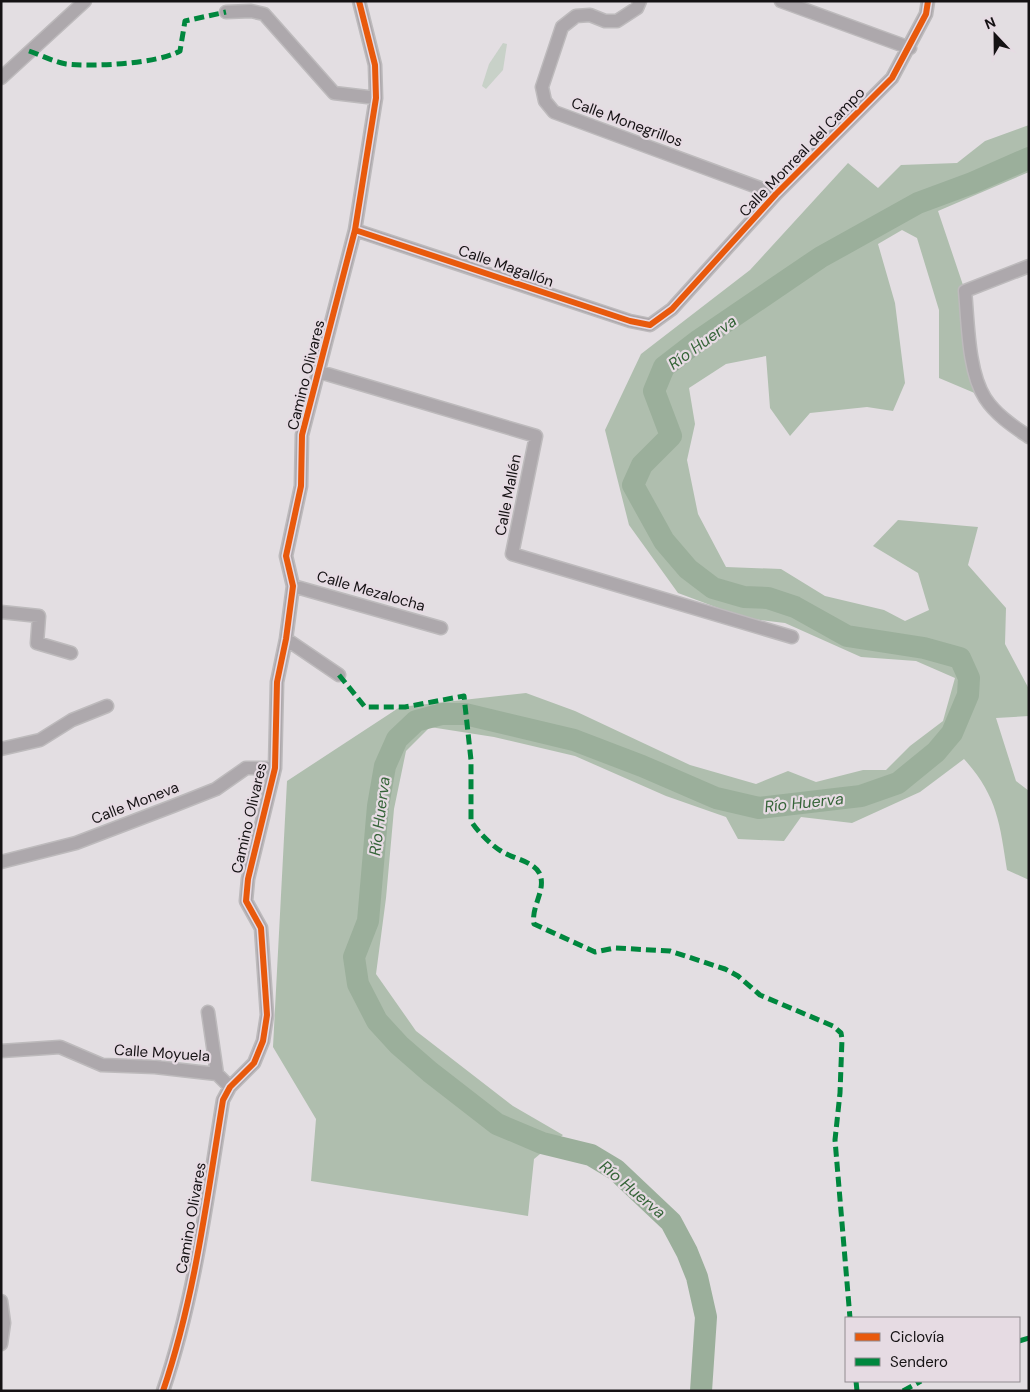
<svg xmlns="http://www.w3.org/2000/svg" width="1030" height="1392" font-family="'DM Sans',sans-serif">
<style>
.green{fill:#c8d1c8}
.forest{fill:#afbeae}
.lines{fill:none;stroke-linecap:round;stroke-linejoin:round}
.river{stroke:#9baf9b;stroke-width:22}
.minor-casing{stroke:#bdbabc;stroke-width:15}
.minor{stroke:#ada8ac;stroke-width:12}
.quiet{stroke:#00873e;stroke-width:5;stroke-dasharray:10 5;stroke-linecap:butt}
.cycleway-casing{stroke:#e6dbe3;stroke-width:9}
.cycleway{stroke:#e8590c;stroke-width:6}
.labels{text-anchor:middle;stroke-width:4.5;stroke-linejoin:round;paint-order:stroke}
.street-label{font-size:15px;fill:#151214;stroke:#e6dbe3}
.water-label{font-size:16px;font-style:italic;fill:#356438;stroke:#e6dbe3}
</style>
<rect width="100%" height="100%" fill="#e3dee2"/>
<path class="green" d="M503,43l4,1 -4,26 -17,19 -4,-3 7,-22z"/>
<path class="forest" d="M1029,125v47l-91,39 27,80 19,106 -45,-19v-68l-22,-72 -15,-8 -24,14 17,59 10,80 -12,28 -26,-4 -57,6 -20,23 -20,-28 -4,-52 -40,8 -37,24 6,36 -8,36 11,54 28,53 55,2 44,27 59,14 21,11 24,-11 -11,-37 -45,-27 25,-26 80,7 -10,38 38,43 -1,36 24,45v27l-33,2 20,63 13,10v89l-22,-10c-7,-46 -10,-75 -43,-111l-44,33 -68,31 -51,-6 -17,24 -46,-2 -12,-22 -60,-21 -91,-40 -81,-19 -64,-10 -24,24 -12,58 -8,89 -10,76 40,57 97,75 50,29 -29,24 -6,57 -217,-35 5,-62 -43,-72 14,-266 113,-74 126,-14 49,18 115,54 66,19 32,-13 28,11 47,-12h23l24,-24 33,-25 12,-43 -39,-17 -55,-4 -76,-34 -40,-5 -67,-25 -49,-68 -24,-95 36,-76 109,-84 98,-107 30,25 23,-23 56,-2 28,-22z"/>
<g class="lines">
<path class="river" d="M701,1391l5,-74 -9,-40 -10,-25 -16,-30 -55,-52 -25,-15 -49,-12 -45,-19 -67,-52 -31,-27 -22,-24 -19,-37 -4,-27 14,-36 10,-115 7,-40 12,-27 19,-18 26,-7h23l109,26 68,26 74,32 43,10 102,-12 37,-13 38,-31 16,-19 16,-38 1,-17 -9,-20 -36,-10 -77,-12 -52,-29 -27,-9 -24,-1 -31,-9 -25,-19 -24,-28 -31,-56 9,-20 29,-29 -17,-45 10,-24 35,-27 122,-83 97,-54 54,-20 57,-25"/>
<defs>
<path id="minor" d="M640,1l-3,7 -20,13h-12l-15,-6 -14,1 -14,11 -20,60 3,14 9,11 222,82
M781,1l129,47
M226,12l25,-1 13,3 70,79 42,5
M1,78l84,-77
M355,230l275,91 20,4 22,-16 104,-115 116,-116 34,-64 2,-13
M1029,266l-64,25c3,31 3,81 20,107 11,17 28,28 44,39
M320,372l216,64 -24,118 280,83
M293,586l148,42
M1,612l38,4 -2,27 34,10
M286,639l53,36
M1,749l39,-9 32,-20 35,-14
M1,862l75,-19 97,-37 43,-17 30,-21h29
M208,1012l9,62
M1,1051l59,-4 42,18 53,2 62,7 13,13
M1,1301l3,22 -3,21
M163,1391c32,-94 44,-193 60,-291l7,-13 24,-24 9,-22 4,-26 -6,-87 -15,-27 2,-22 27,-111 2,-86 9,-43 7,-53 -7,-30 15,-70 1,-51 53,-205 21,-132 -1,-33 -16,-64"/>
</defs>
<use href="#minor" class="minor-casing"/>
<use href="#minor" class="minor"/>
<path class="quiet" d="M29,51c12,4 25,11 37,13 26,3 91,0 114,-13l5,-30 41,-9
M339,675l26,32h40l59,-11 7,64v61c6,10 20,24 30,30 12,8 38,11 40,27 3,15 -10,30 -7,46l61,28 20,-4 55,3 55,18 13,7 22,19 73,31 8,7 1,6 -2,54 -5,47 15,178
M1019,1341l10,-3
M856,1381l1,10
M903,1391l18,-10"/>
<defs>
<path id="cycleway" d="M355,230l275,91 20,4 22,-16 104,-115 116,-116 34,-64 2,-13
M163,1391c32,-94 44,-193 60,-291l7,-13 24,-24 9,-22 4,-26 -6,-87 -15,-27 2,-22 27,-111 2,-86 9,-43 7,-53 -7,-30 15,-70 1,-51 53,-205 21,-132 -1,-33 -16,-64"/>
</defs>
<use href="#cycleway" class="cycleway-casing"/>
<use href="#cycleway" class="cycleway"/>
</g>
<g class="labels">
<g class="street-label">
<text transform="translate(627 122) rotate(20)" y="5">Calle Monegrillos</text>
<text transform="translate(802 152) rotate(-46)" y="5">Calle Monreal del Campo</text>
<text transform="translate(506 266) rotate(19)" y="5">Calle Magallón</text>
<text transform="translate(306 375) rotate(-76)" y="5">Camino Olivares</text>
<text transform="translate(508 495) rotate(-79)" y="5">Calle Mallén</text>
<text transform="translate(371 591) rotate(16)" y="5">Calle Mezalocha</text>
<text transform="translate(135 803) rotate(-21)" y="5">Calle Moneva</text>
<text transform="translate(249 818) rotate(-77)" y="5">Camino Olivares</text>
<text transform="translate(162 1053) rotate(4)" y="5">Calle Moyuela</text>
<text transform="translate(191 1218) rotate(-80)" y="5">Camino Olivares</text>
</g>
<g class="water-label">
<text transform="translate(702 342) rotate(-36)" y="6">Río Huerva</text>
<text transform="translate(804 802) rotate(-6)" y="6">Río Huerva</text>
<text transform="translate(379 816) rotate(-83)" y="6">Río Huerva</text>
<text transform="translate(633 1189) rotate(40)" y="6">Río Huerva</text>
</g>
</g>
<rect width="1030" height="1392" fill="none" stroke="#151214" stroke-width="5"/>
<rect x="845" y="1317" width="175" height="65" fill="#e6dbe3" stroke="#928b90"/>
<rect x="855" y="1333" width="25" height="8" fill="#e8590c" stroke="#928b90"/>
<text x="890" y="1342" font-size="15" fill="#151214">Ciclovía</text>
<rect x="855" y="1358" width="25" height="8" fill="#00873e" stroke="#928b90"/>
<text x="890" y="1367" font-size="15" fill="#151214">Sendero</text>
<g transform="translate(995 35) rotate(338)" stroke="#e6dbe3" stroke-width="4" paint-order="stroke">
<path d="M0-4L9 19L0 12L-9 19Z" fill="#151214"/>
<text y="-8" font-size="14" font-weight="bold" text-anchor="middle" fill="#151214">N</text>
</g>
</svg>
